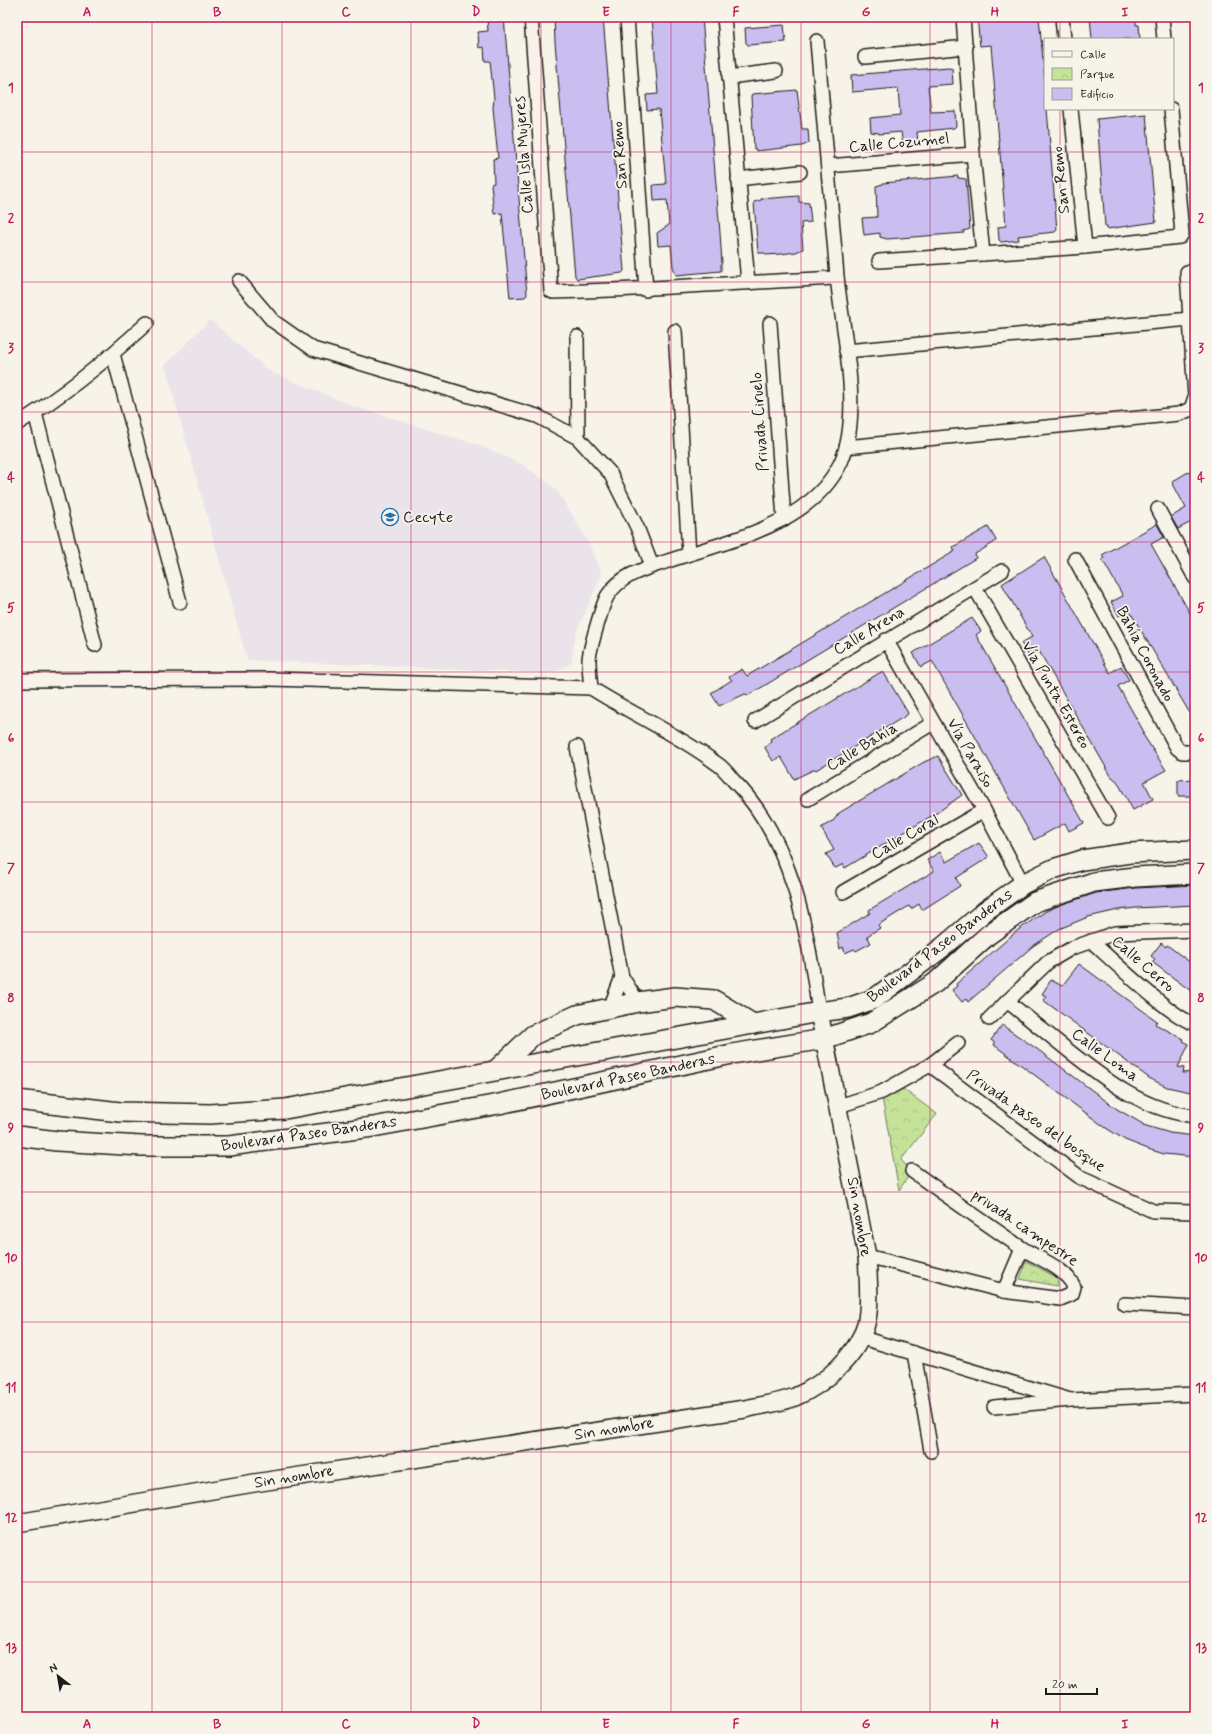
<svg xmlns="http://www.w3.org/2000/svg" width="1212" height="1734" font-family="Mynerve,sans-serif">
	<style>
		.built { fill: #eae3ea }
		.park { fill: url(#park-crowns); stroke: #707f5a }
		.building { fill: #cabef0; stroke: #1c1c1c }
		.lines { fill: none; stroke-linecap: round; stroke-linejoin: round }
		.minor-casing { stroke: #1c1c1c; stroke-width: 16 }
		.tertiary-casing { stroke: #1c1c1c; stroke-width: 20 }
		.secondary-casing { stroke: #1c1c1c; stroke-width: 22 }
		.minor { stroke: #f7f3e8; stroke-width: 13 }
		.tertiary { stroke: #f7f3e8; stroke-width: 17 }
		.secondary { stroke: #f7f3e8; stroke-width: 19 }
		.grid { fill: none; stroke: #c2185b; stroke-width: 1; stroke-opacity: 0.55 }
		.labels { text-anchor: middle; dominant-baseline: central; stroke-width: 3.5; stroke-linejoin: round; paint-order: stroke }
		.street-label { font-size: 16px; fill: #1c1c1c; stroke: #f7f3e8 }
		.poi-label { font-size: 16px; fill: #1c1c1c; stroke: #f7f3e8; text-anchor: start }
		.neatline { fill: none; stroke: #c2185b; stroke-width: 1.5 }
		.grid-label { font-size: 13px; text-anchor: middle; font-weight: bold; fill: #c2185b }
	</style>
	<defs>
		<pattern id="park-crowns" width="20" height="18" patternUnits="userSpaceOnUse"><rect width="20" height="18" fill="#c5e299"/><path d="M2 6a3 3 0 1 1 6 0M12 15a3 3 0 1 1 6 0" fill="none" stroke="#a9c183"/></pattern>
	</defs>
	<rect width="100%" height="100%" fill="#f7f3e8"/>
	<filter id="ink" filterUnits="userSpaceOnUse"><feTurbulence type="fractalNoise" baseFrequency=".025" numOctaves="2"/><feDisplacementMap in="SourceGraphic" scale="8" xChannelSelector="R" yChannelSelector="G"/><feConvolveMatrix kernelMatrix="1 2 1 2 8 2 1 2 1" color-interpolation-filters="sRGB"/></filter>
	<g filter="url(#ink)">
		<path class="built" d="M210,320L269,371L353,406L481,446L522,464L557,490L589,543L602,574L576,632L571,663L558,670L547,673L247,660L165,365Z"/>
		<g class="park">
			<path d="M903,1089L937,1114L901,1160L912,1171L899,1190L882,1098Z"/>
			<path d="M1026,1261L1058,1278L1057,1286L1020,1279Z"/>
		</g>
		<g class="building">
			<path d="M487,17H504L527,295L525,297L510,298L502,213L494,214L491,184L494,183L493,159L498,158L493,108L494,98L490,61H485L484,47L479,48L478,32L488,31Z"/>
			<path d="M554,17H603L624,271L622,273L577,279L575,276L555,42Z"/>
			<path d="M652,17H702L720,233L722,263L721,264V271L676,275L673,267L671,245L658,246L657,233L669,225L667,200L654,201L653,185L666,184L659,109L647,110L646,95L658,94Z"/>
			<path d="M977,17H1039L1045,81V109H1047L1057,230L1055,232L1018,236L1019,240L1001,242L999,240L998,227L1006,226L991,45L980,46Z"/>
			<path d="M1090,17H1136V25H1139L1140,39H1092Z"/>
			<path d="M784,25L786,42L748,45L746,43L745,28Z"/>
			<path d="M949,67L952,68L953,84L928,86L931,112L955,111L956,126L954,128L917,132L918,144L903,145L901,132L879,134V133L871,132L870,118L900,115L898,88L852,92L851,75Z"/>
			<path d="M797,90L802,129H808L809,143L802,146L756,151V149H754L751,96L752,94Z"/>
			<path d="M1146,114L1156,222L1107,229V226H1105L1097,119Z"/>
			<path d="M958,176V178L966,179L970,229L963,231L964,233L887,239L880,237V233L864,235L862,218L877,217L876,186L883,184V183Z"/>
			<path d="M799,196V202L809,203L811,222L801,223L803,249L796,252L781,254L766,255L765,253H758L754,202L761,200V199Z"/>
			<path d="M1195,468V524L1193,521L1178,529L1171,517L1186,508L1173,484L1174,483L1173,481Z"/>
			<path d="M1157,524L1164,537L1151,544L1195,622V722L1129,610L1119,616L1111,602L1123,596L1102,559L1104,558L1102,555Z"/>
			<path d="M988,527L996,540L995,542L975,554L976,558L749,695L745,694L719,706L711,693L732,680L729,677L742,669L747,676L955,551L953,547Z"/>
			<path d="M1044,557L1110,673L1121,666L1129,680L1118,686L1144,732L1142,733L1166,770L1144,782L1153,799L1133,810L1117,781L1111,776L1039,651L1029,656L1021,643L1032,637L1002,584Z"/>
			<path d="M972,618L981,631L976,635L1084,823L1069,831L1065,823L1034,840L932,661L921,667L913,653Z"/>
			<path d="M881,672L884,673L908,713L907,715L816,770L815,769L794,779L781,757L773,761L765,748L766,746L772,742L770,739Z"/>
			<path d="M938,756L962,795L938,812L845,868L843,864L836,868L834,867L826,854L834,850L821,828L834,820L839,813L924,762Z"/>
			<path d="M1195,779V796H1178V780Z"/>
			<path d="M979,843L989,857L956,878L960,886L922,910L919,904L911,909L909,906L878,925L880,928L867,936L871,943L856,951L854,949L845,953L843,947L840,949L837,933L870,913L869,910L934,871L927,860L940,852L946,862Z"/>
			<path d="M1195,885V905L1136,908L1118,910L1088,917L1059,929L1033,946L968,1002L966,999L962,1002L952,990L957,986L956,984L1018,930L1046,911L1060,905L1096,893L1136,888Z"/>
			<path d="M1161,943L1166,947L1167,945L1195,966V994L1152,962L1155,959L1151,956Z"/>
			<path d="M1079,964L1157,1021L1155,1024L1184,1039L1183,1041L1189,1044L1178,1067L1184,1068L1183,1073L1195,1072V1093L1167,1087L1149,1078L1043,1000L1046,996L1042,994L1051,980L1062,986Z"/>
			<path d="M1002,1025L1037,1049L1117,1109L1143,1124V1125L1170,1133L1195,1136V1157L1164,1154L1148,1149L1125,1140L1106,1128L994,1045L995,1043L991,1040Z"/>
		</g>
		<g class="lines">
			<g class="minor-casing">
				<g id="minor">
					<path d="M531,17L551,291L553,292C648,290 743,282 837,278"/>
					<path d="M627,17L646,290"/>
					<path d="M724,17L748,282"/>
					<path d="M963,17L973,154L983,254"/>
					<path d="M1062,17L1064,39"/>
					<path d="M1162,17L1164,39"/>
					<path d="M817,41C824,119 830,198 837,276C842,330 863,413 841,462C811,526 726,541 665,562C644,569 621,575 608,595C603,602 589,651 589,660C589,670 590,679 591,688C632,714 677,734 716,763C723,767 728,774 733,780C794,841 807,930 819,1012"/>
					<path d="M865,57L966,47"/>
					<path d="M729,77L776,71"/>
					<path d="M1071,109L1085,247"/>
					<path d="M828,166L973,154"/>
					<path d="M738,179L800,172"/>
					<path d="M879,261L1085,247L1180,237L1182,234L1171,109"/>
					<path d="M239,281L273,321L313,349L537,416L578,438L610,473L637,527L652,566"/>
					<path d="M770,323L784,519"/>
					<path d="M675,331L689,554"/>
					<path d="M577,337L578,438"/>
					<path d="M846,351L1190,319"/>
					<path d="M113,354L180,602"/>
					<path d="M35,413L95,645"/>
					<path d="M17,424C64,395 107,360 147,323"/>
					<path d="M846,447L1179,414L1191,409L1195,397L1187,272"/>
					<path d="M1158,509L1195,578"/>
					<path d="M1075,559L1177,748L1182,752H1195"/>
					<path d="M975,588L1108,818"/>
					<path d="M886,640L984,810L1023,884"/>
					<path d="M17,680L270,679L591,688"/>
					<path d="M755,721L1002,571"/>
					<path d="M577,747L622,977L638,1002"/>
					<path d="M808,799L933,723"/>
					<path d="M843,892L984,810"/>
					<path d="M1091,941C1108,956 1177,1023 1195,1023"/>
					<path d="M1007,1001C1027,1017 1048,1034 1069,1051C1107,1081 1145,1111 1195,1116"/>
					<path d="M610,1008L622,977"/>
					<path d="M989,1019L1048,962L1072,948L1115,933L1195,930"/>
					<path d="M930,1065L1081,1178L1153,1211L1195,1212"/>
					<path d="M839,1106L882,1092L930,1065L958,1043"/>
					<path d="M867,1256L1004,1291L1060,1299L1072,1294L1074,1287C1065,1267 1038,1259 1020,1247C984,1222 948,1197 912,1171"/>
					<path d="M1004,1291L1022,1249"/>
					<path d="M1124,1304L1195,1308"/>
					<path d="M859,1337L1070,1400"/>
					<path d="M914,1353L931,1451"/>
					<path d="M994,1407L1070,1400L1195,1394"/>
				</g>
			</g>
			<g class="tertiary-casing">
				<path id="tertiary" d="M17,1523L254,1483L745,1409C761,1405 780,1403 795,1397C825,1384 857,1356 866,1324C871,1306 868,1275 867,1256L819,1012"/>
			</g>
			<g class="secondary-casing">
				<g id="secondary">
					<path d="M496,1070L533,1035L577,1015L638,1002L675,997L714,1000L753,1024"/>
					<path d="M17,1100L120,1112L210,1114L285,1109L819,1012L848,1008L874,999L943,947L985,911L1023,884L1053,869L1082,860L1130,853L1195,850"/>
					<path d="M17,1136L57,1141L141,1146H229L373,1127L499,1104L732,1054L824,1039L871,1023L935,983L988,935L1035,902L1094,882L1135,877L1195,874"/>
				</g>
			</g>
			<use href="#minor" class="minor"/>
			<use href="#tertiary" class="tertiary"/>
			<use href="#secondary" class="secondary"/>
		</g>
	</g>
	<path class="grid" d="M152,17V1717M282,17V1717M411,17V1717M541,17V1717M671,17V1717M801,17V1717M930,17V1717M1060,17V39M1060,109V1717M17,152H1195M17,282H1195M17,412H1195M17,542H1195M17,672H1195M17,802H1195M17,932H1195M17,1062H1195M17,1192H1195M17,1322H1195M17,1452H1195M17,1582H1195"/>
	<defs>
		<g id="school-ring" transform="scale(0.9)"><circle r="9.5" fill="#f7f3e8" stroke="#1f6fb2" stroke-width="1.5"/><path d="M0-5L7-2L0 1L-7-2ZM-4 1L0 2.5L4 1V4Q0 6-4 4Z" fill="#1f6fb2"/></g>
	</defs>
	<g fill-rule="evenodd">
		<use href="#school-ring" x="390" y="517"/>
	</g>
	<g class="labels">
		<g class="street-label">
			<text transform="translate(899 143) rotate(-5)">Calle Cozumel</text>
			<text transform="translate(524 155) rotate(-94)">Calle Isla Mujeres</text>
			<text transform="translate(620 155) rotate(-94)">San Remo</text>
			<text transform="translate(1061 180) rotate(-96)">San Remo</text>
			<text transform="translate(760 422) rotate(-94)">Privada Ciruelo</text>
			<text transform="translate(869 631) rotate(-31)">Calle Arena</text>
			<text transform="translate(1145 654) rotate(62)">Bahía Coronado</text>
			<text transform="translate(1056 695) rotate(60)">Vía Punta Estereo</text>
			<text transform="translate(862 747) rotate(-31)">Calle Bahía</text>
			<text transform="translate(970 753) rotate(60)">Vía Paraiso</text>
			<text transform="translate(905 837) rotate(-30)">Calle Coral</text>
			<text transform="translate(940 946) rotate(-37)">Boulevard Paseo Banderas</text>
			<text transform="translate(1143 964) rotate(41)">Calle Cerro</text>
			<text transform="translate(1105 1055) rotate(36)">Calle Loma</text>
			<text transform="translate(628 1077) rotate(-12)">Boulevard Paseo Banderas</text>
			<text transform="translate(1036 1121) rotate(35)">Privada paseo del bosque</text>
			<text transform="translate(309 1134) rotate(-8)">Boulevard Paseo Banderas</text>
			<text transform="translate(859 1217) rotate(80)">Sin nombre</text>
			<text transform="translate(1025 1228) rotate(34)">privada campestre</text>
			<text transform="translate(614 1429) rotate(-9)">Sin nombre</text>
			<text transform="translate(294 1477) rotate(-9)">Sin nombre</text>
		</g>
		<g class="poi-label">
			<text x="403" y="517">Cecyte</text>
		</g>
	</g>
	<rect width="1212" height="1734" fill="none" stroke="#f7f3e8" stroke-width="44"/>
	<rect x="1044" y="38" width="130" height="72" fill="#f7f3e8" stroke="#9f9d96"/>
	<rect x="1052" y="51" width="20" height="6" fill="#f7f3e8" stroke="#9f9d96"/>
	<text x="1080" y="58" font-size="12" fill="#1c1c1c">Calle</text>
	<rect x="1052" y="68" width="20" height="12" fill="url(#park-crowns)" stroke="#9f9d96"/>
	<text x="1080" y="78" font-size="12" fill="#1c1c1c">Parque</text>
	<rect x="1052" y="88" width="20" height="12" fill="#cabef0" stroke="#9f9d96"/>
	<text x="1080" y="98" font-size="12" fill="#1c1c1c">Edificio</text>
	<g transform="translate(58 1676) rotate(329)" stroke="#f7f3e8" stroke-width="3" paint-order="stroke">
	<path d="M0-3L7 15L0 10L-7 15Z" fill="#1c1c1c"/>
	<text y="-6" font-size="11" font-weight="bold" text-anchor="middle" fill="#1c1c1c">N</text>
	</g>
	<path d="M1046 1688v6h51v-6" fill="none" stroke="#1c1c1c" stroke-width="2"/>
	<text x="1052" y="1688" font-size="12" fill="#1c1c1c" stroke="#f7f3e8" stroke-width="3" paint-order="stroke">20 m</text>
	<rect x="22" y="22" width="1168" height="1690" class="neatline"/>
	<g class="grid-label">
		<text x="87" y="16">A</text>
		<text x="217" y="16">B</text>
		<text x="346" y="16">C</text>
		<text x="476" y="16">D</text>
		<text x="606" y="16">E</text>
		<text x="736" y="16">F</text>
		<text x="866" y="16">G</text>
		<text x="995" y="16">H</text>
		<text x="1125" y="16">I</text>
		<text x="11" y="92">1</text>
		<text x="1201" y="92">1</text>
		<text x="11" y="222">2</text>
		<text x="1201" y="222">2</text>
		<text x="11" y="352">3</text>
		<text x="1201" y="352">3</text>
		<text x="11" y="482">4</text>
		<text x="1201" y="482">4</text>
		<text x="11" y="612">5</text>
		<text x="1201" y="612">5</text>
		<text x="11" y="742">6</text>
		<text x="1201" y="742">6</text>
		<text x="11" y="872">7</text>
		<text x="1201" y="872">7</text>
		<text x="11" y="1002">8</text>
		<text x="1201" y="1002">8</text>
		<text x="11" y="1132">9</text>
		<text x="1201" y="1132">9</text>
		<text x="11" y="1262">10</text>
		<text x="1201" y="1262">10</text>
		<text x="11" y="1392">11</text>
		<text x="1201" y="1392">11</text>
		<text x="11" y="1522">12</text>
		<text x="1201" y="1522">12</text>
		<text x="11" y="1652">13</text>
		<text x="1201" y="1652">13</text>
		<text x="87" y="1728">A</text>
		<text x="217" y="1728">B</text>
		<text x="346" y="1728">C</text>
		<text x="476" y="1728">D</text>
		<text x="606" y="1728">E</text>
		<text x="736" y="1728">F</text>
		<text x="866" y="1728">G</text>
		<text x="995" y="1728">H</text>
		<text x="1125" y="1728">I</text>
	</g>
</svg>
